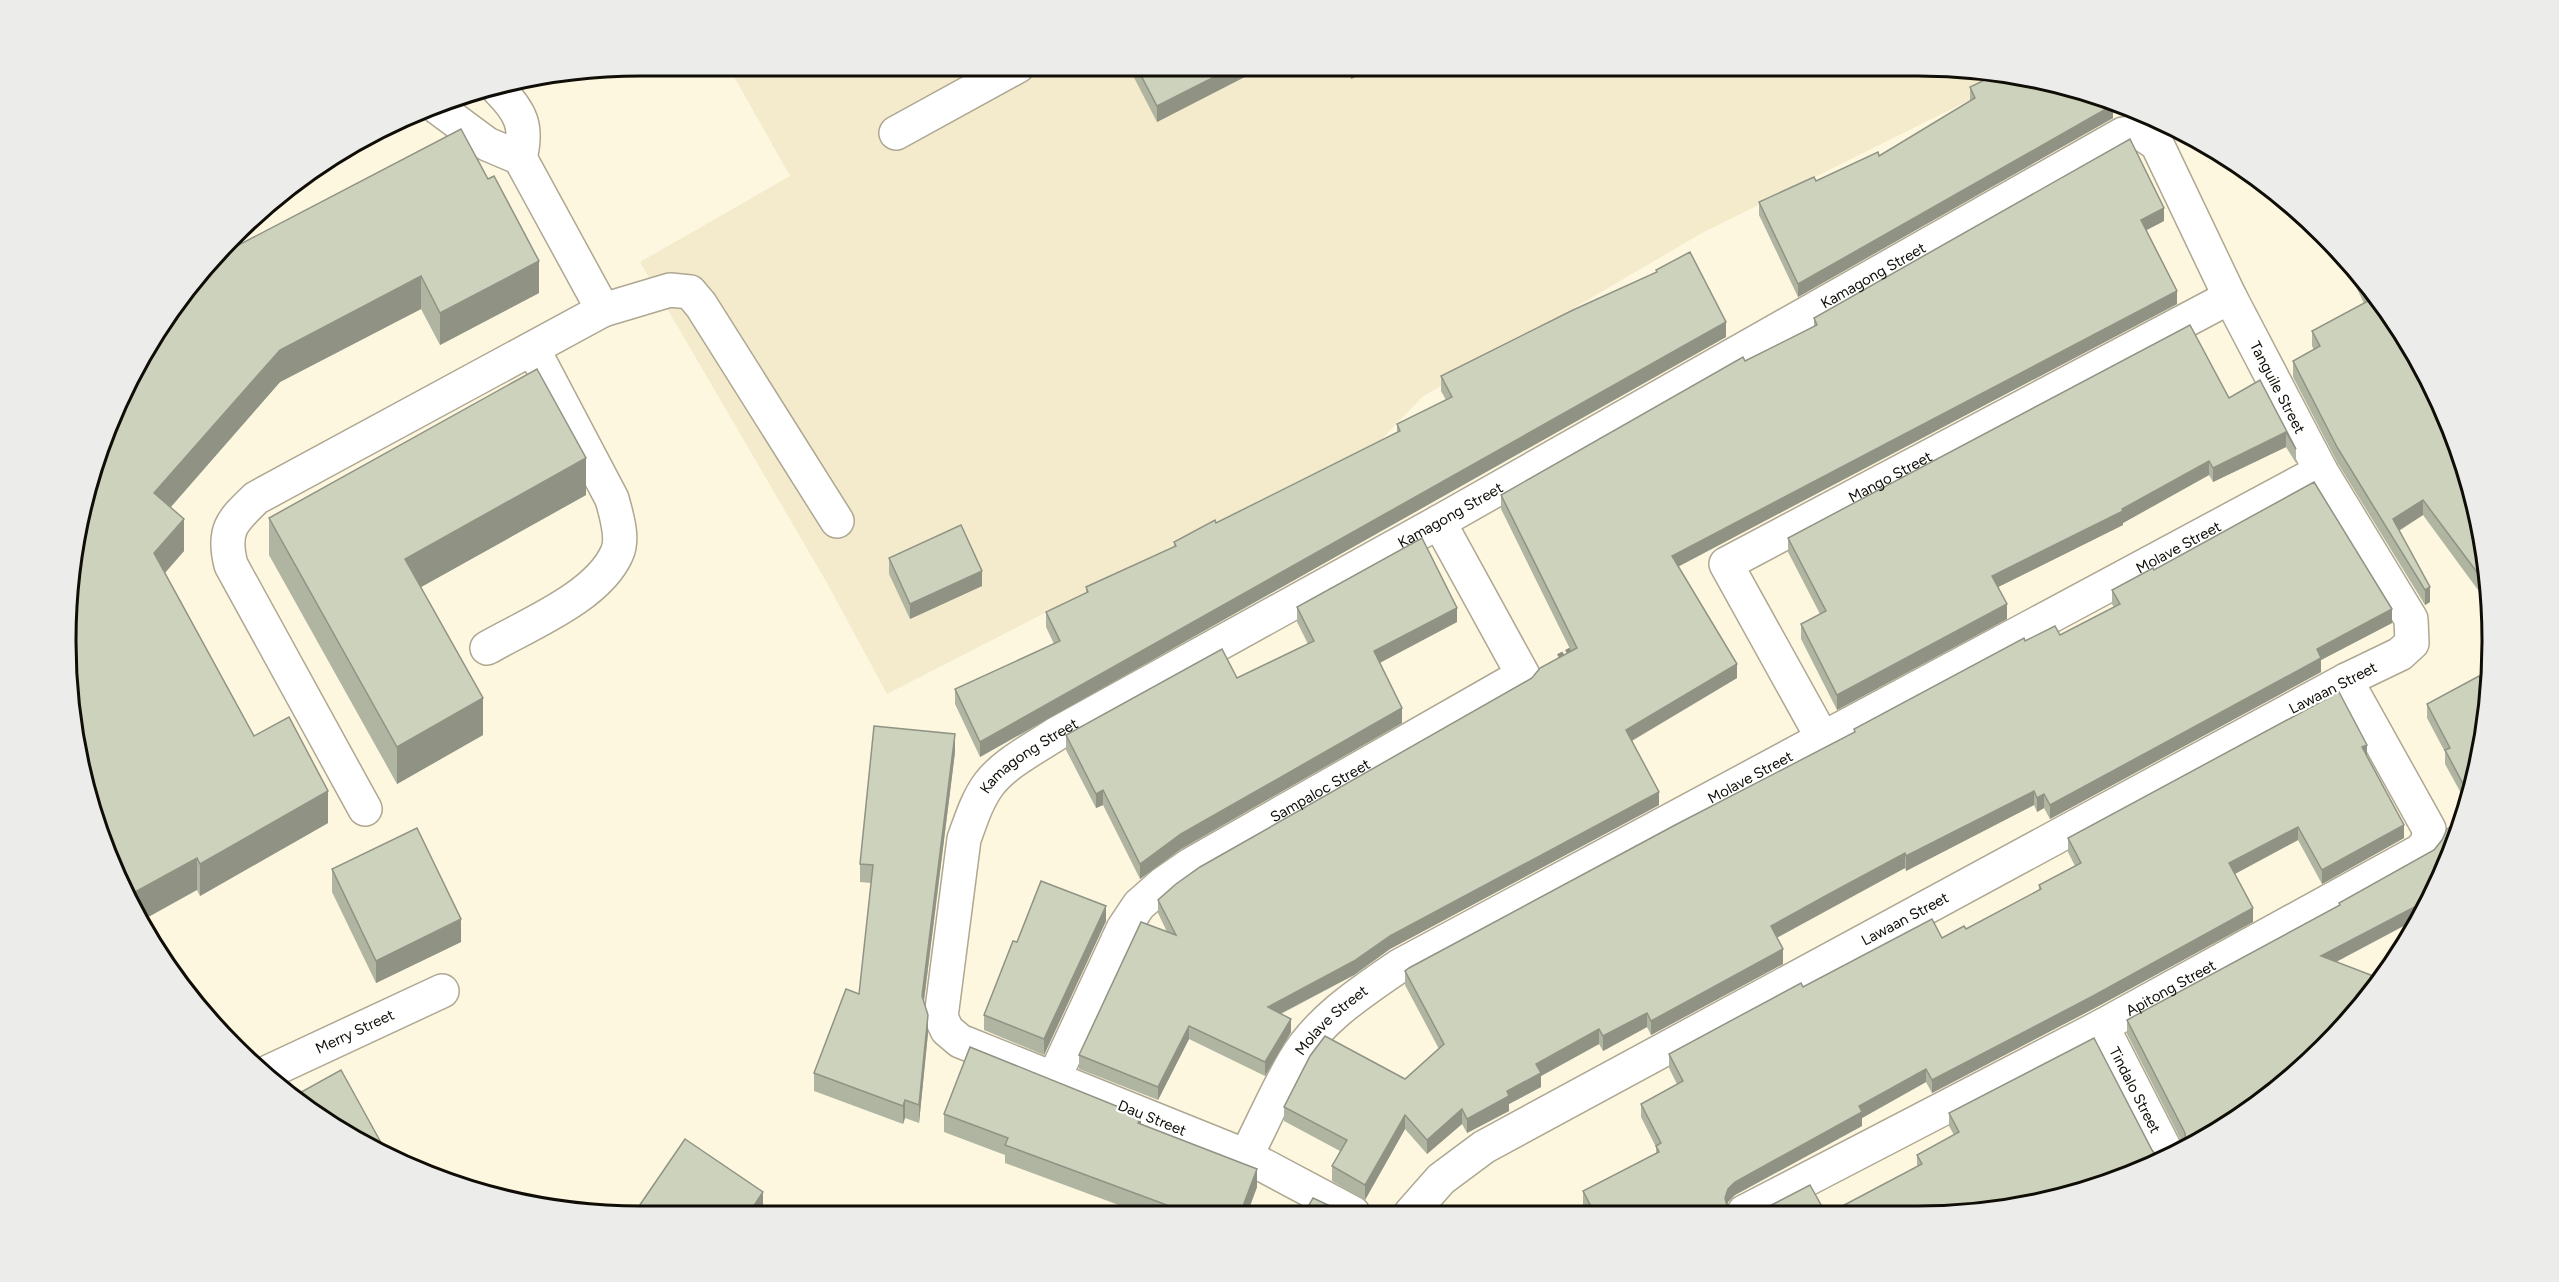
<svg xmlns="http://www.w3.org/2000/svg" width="2559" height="1282" font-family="Figtree,sans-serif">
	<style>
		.built { fill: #f4ebcd }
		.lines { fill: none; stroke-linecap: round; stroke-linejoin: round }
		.minor-casing { stroke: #aea792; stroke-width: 36 }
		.path { stroke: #938e7f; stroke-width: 4; stroke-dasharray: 6 3; stroke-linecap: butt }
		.minor { stroke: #fff; stroke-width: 33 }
		.wall { fill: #b0b5a2 }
		.shaded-wall { fill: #909384 }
		.building { fill: #cdd2bc; stroke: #909384; stroke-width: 1.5 }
		.labels { text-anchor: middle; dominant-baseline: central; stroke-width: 4.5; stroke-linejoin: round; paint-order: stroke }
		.street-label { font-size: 15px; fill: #0f0d06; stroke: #fff }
		.rim { fill: none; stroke: #0f0d06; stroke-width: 3 }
	</style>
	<rect width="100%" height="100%" fill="#fdf7e0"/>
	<path class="built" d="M728,66H1918L2018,76L1702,233L1422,397L1381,440L887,694L827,583L640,262L790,176Z"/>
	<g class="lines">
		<g class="minor-casing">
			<g id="minor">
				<path d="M499,90C521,112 528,127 520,158"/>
				<path d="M437,107L487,144L520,158L603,310"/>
				<path d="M896,133L1018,66"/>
				<path d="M487,648C527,625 598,597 617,553C624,538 616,514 612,499L533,349"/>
				<path id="s1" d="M1823,739L1726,564L2230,297"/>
				<path d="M365,809L231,565C222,530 232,521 256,498L603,310L670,290L690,292L701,305L837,521"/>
				<path id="s2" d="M2102,1026L2168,1155"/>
				<path id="s3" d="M266,1073L442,991"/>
				<path id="s4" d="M1054,1078L1123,929L1139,905L1164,883L1190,865L1523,675L1439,522"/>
				<path id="s5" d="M1246,1156C1262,1125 1276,1092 1294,1061C1318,1020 1361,992 1399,966L2321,471"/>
				<path id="s6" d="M1744,1212L2102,1026L2420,851L2428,842L2429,829L2346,680"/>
				<path id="s7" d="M1353,1213L1246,1156L960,1041L947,1030L941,1017L964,839C971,820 977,800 989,784C1005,763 1035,748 1056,734L1439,522L2123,134L2140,133L2157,144L2230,297L2321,471L2411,619L2412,643L2400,654L2346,680L1484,1147L1441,1179L1411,1213"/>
			</g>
		</g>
		<path class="path" d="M1558,656L1575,647"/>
		<use href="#minor" class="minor"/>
	</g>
	<g class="wall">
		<path d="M1128,66H1266L1157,122Z"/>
		<path d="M1345,66H1381L1351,79Z"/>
		<path d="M1970,87L2115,103L2112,104L2113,118L1798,297L1759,215V202L1879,156L1970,101Z"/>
		<path d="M2164,221L2146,230L2177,304L1678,566L1737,678L1632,741L1659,805L1390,949L1354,975L1281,1014L1291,1032L1265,1076L1189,1039L1158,1100L1079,1069V1055L1167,932L1158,913V900L1532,678L1571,651L1501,509V495L1745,361L1814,327V318Z"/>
		<path d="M2321,232L2325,235L2331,242L2328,244Z"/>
		<path d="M231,249L539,293L440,345L421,309L280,382L171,507L184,551L165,573L254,736L328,823L200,896L197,890L71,716Z"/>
		<path d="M2338,251L2396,322L2482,529L2489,605L2423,515L2399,531L2430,602L2425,605L2337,462L2293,377V361L2314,350L2312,346V331L2364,303Z"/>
		<path d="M1656,270L1726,337L980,757L955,704V689L1054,644L1046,627V612L1086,594V587L1174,547V542L1216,523L1397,433V424L1446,400L1441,391V376L1656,272Z"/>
		<path d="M2260,380L2296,449V463L2286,447L2213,482L2209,475L2123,523V525L1998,587L2007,619L1837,710L1801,639V624L1820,614L1788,552V538L2229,398Z"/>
		<path d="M586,495L421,587L483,735L397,784L269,555V518Z"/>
		<path d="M889,558L982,586L910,619L889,574Z"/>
		<path d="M2154,570L2392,623L2321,660V672L2050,819L2044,808L2037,812L2034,805L1906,871L1905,868L1829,908L1777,937L1783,964L1651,1035L1647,1027L1603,1051L1599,1044L1541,1076V1087L1509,1104V1111L1467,1133L1462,1124L1427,1154L1405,1129L1365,1200L1332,1181V1166L1340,1151L1284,1121V1107L1405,1079L1439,1049L1405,985V971L1854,732V729L2025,641L2060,635L2114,607L2112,604V590Z"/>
		<path d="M1297,607L1457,622L1379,663L1402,723L1181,849L1140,879L1103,805L1096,808L1066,750V735L1237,678L1308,644L1297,622Z"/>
		<path d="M2427,704L2482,754L2467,804L2445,764V752L2427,718Z"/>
		<path d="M955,752L924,1002L928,1033L919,1123L905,1118L903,1124L814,1091V1073L859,994L871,883L860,882V864Z"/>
		<path d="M2367,757L2404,838L2322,884L2298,840L2235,874L2253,922L2093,1009L1932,1093L1926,1082L1862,1118V1126L1735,1195L1728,1202L1727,1206L1732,1212L1587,1213L1583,1205V1191L1656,1153V1147L1641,1117V1104L1677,1084L1669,1068V1054L1803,987L1966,929L2039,890V885L2075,866L2068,852V838Z"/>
		<path d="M2449,861L2336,962L2268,1097L2184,1146L2127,1034V1020L2339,906V903Z"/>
		<path d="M332,869L461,942L376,983L332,892Z"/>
		<path d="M1106,921L1044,1055L984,1030V1015L1017,942Z"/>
		<path d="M1949,1113L2152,1150L2157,1157L1917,1167V1155L1954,1135L1949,1126Z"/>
		<path d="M944,1114L1141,1125L1257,1187L1247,1214H1143L1005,1163V1155L944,1132Z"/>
	</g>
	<g class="shaded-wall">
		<path d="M1236,66H1266L1157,122V106Z"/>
		<path d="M1351,66H1381L1351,79Z"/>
		<path d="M2113,105V118L1798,297V284Z"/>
		<path d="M2164,208V221L2141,233V220Z"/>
		<path d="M539,261V293L440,345V313Z"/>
		<path d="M421,276V309L280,382L154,526V493L280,350Z"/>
		<path d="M2177,291V304L1672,570V556Z"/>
		<path d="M1726,322V337L980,757V742Z"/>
		<path d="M2286,432V447L2213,482V468Z"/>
		<path d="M586,458V495L405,596V559Z"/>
		<path d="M2209,461V475L2123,523V525L1992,590V576L2122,509Z"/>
		<path d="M2423,500V515L2393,534V519Z"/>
		<path d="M184,519V551L154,585V553Z"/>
		<path d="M982,571V586L910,619V604Z"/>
		<path d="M2430,587V602L2425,605V590Z"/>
		<path d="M2007,604V619L1837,710V695Z"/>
		<path d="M1457,608V622L1374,666V651Z"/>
		<path d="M2392,609V623L2321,660V672L2050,819V805L2317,649Z"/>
		<path d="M1737,664V678L1626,744V730Z"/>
		<path d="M483,698V735L397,784V747Z"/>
		<path d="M1402,708V723L1181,849L1140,879V864L1181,834Z"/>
		<path d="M955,734V752L922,1015V996Z"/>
		<path d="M2367,745V758L2362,747Z"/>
		<path d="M1103,790V805L1096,808V794Z"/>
		<path d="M328,791V823L200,896V864Z"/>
		<path d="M2034,791V805L1906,871V856Z"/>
		<path d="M1659,792V805L1390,949L1354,975L1268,1020V1007L1390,936Z"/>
		<path d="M2044,794V808L2037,812V798Z"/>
		<path d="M2404,825V838L2322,884V870Z"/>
		<path d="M2298,827V840L2229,877V863Z"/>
		<path d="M1905,853V868L1771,941V926Z"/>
		<path d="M197,858V890L143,920L126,897Z"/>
		<path d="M2426,901L2415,920L2321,970V956Z"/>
		<path d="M1106,906V921L1044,1055V1039Z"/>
		<path d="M2253,908V922L2093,1009L1932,1093V1080Z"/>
		<path d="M461,919V942L376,983V961Z"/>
		<path d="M1783,949V964L1651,1035V1021Z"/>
		<path d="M1647,1013V1027L1603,1051V1036Z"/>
		<path d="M928,1015V1033L919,1123V1105Z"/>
		<path d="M1291,1019V1032L1265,1076V1062Z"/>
		<path d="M1189,1026V1039L1158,1100V1087Z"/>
		<path d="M1599,1029V1044L1541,1076V1087L1509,1104V1111L1467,1133V1119L1536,1064Z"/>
		<path d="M1926,1069V1082L1862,1118V1126L1735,1195L1728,1202L1725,1212V1198L1728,1189L1735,1182L1859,1106Z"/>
		<path d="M905,1100V1118L903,1124V1106Z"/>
		<path d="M1462,1109V1124L1427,1154V1140Z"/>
		<path d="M1405,1115V1129L1365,1200V1185Z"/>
		<path d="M1141,1116V1134L1138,1123Z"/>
		<path d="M1257,1169V1187L1247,1214H1240Z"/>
		<path d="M763,1192V1214L762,1216H747Z"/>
	</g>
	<g class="building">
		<path d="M1136,66H1236L1157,106Z"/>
		<path d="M1997,74L2031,77L2111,102L2113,105L1798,284L1759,202L1814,177L1816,181L1878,152L1879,156L1975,98L1970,87Z"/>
		<path d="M461,129L488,179L494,176L539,261L440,313L421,276L280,350L154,493L184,519L154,553L254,736L289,717L328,791L200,864L197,858L126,897L71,716L77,528L110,421L163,322L231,249Z"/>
		<path d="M2130,139L2164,208L2141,220L2177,291L1672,556L1737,664L1626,730L1659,792L1390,936L1354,961L1268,1007L1291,1019L1265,1062L1189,1026L1158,1087L1079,1055L1141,922L1176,935L1158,900L1176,884L1200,867L1532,678L1540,668L1577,648L1501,495L1743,357L1745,361L1817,325L1814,318Z"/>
		<path d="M1690,252L1726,322L980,742L955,689L1060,641L1046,612L1088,592L1086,587L1176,546L1174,542L1215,520L1216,523L1400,431L1397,424L1452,397L1441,376L1573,310L1657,272L1656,270Z"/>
		<path d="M2357,274L2396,322L2449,421L2482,529L2488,587L2423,500L2393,519L2430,587L2425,590L2337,447L2293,361L2320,346L2312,331L2370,300Z"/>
		<path d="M2190,325L2229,398L2260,380L2296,449L2286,432L2213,468L2209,461L2122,509L2123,511L1992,576L2007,604L1837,695L1801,624L1826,611L1788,538Z"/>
		<path d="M537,369L586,458L405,559L483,698L397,747L269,518Z"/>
		<path d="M2314,482L2392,609L2317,649L2321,658L2050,805L2044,794L2037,798L2034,791L1906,856L1905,853L1829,894L1771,926L1783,949L1651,1021L1647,1013L1603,1036L1599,1029L1536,1064L1541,1073L1507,1091L1509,1096L1467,1119L1462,1109L1427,1140L1405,1115L1365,1185L1332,1166L1347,1140L1284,1107L1310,1056L1325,1036L1405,1079L1444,1044L1405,971L1409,968L1677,824L1855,732L1854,729L2024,638L2025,641L2055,626L2060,635L2120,604L2112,590L2153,568L2154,570Z"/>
		<path d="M961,525L982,571L910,604L889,558Z"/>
		<path d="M1422,538L1457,608L1374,651L1402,708L1181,834L1140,864L1103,790L1096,794L1066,735L1222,649L1237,678L1314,641L1297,607Z"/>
		<path d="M2479,676L2488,693L2482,754L2469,795L2445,750L2450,748L2427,704Z"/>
		<path d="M2339,692L2367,745L2362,747L2404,825L2322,870L2298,827L2229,863L2253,908L2093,996L1932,1080L1926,1069L1859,1106L1862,1112L1735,1182L1728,1189L1725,1198L1727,1206L1732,1212H1594L1583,1191L1659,1152L1656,1146L1661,1143L1641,1104L1683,1081L1669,1054L1801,983L1803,987L1932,919L1942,938L1964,926L1966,929L2041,889L2039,885L2081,863L2068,838Z"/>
		<path d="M874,726L955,734L922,996L928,1015L919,1105L905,1100L903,1106L814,1073L846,989L859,994L873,865L860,864Z"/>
		<path d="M2464,812L2449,861L2426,901L2321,956L2381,979L2374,991L2268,1097L2186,1144L2185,1133L2127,1020L2340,905L2339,903L2434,850L2442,840L2447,829L2453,825Z"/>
		<path d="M417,828L461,919L376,961L332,869Z"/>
		<path d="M1041,881L1106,906L1044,1039L984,1015L1013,941L1017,942Z"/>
		<path d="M2094,1038L2152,1150L2157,1157L2162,1158L2138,1172L1993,1211L1831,1212L1922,1164L1917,1155L1959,1132L1949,1113Z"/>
		<path d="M970,1047L1141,1116L1138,1123L1257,1169L1240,1214H1191L1005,1145L1008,1138L944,1114Z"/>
		<path d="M341,1070L384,1148L379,1150L322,1119L294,1096Z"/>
		<path d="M685,1139L763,1192L747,1216H641L633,1215Z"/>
		<path d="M1810,1185L1825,1212H1758Z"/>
		<path d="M1313,1198L1345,1213L1304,1214Z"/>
	</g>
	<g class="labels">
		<g class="street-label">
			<text stroke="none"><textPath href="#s7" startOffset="1722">Kamagong Street</textPath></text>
			<text stroke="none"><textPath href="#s7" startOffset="2318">Tanguile Street</textPath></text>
			<text stroke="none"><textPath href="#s1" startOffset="386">Mango Street</textPath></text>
			<text stroke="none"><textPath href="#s7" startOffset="1236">Kamagong Street</textPath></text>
			<text stroke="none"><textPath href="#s5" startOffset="1134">Molave Street</textPath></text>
			<text transform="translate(2333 688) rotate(-27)">Lawaan Street</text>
			<text stroke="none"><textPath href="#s7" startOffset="750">Kamagong Street</textPath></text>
			<text stroke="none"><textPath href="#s5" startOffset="648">Molave Street</textPath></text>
			<text stroke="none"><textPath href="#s4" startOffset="408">Sampaloc Street</textPath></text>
			<text transform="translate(1905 919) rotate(-28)">Lawaan Street</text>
			<text stroke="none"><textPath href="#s6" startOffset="482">Apitong Street</textPath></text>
			<text stroke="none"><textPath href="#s5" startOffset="162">Molave Street</textPath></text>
			<text stroke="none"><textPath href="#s3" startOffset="98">Merry Street</textPath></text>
			<text stroke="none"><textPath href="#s2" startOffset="72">Tindalo Street</textPath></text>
			<text transform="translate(1152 1118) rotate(22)">Dau Street</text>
		</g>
	</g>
	<path d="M0 0H2559V1282H0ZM640 76H1918A564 564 0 0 1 2482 640V642A564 564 0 0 1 1918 1206H640A564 564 0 0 1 76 642V640A564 564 0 0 1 640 76Z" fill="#ececeb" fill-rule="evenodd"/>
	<path class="rim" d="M640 76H1918A564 564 0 0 1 2482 640V642A564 564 0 0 1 1918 1206H640A564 564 0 0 1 76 642V640A564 564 0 0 1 640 76Z"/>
</svg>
